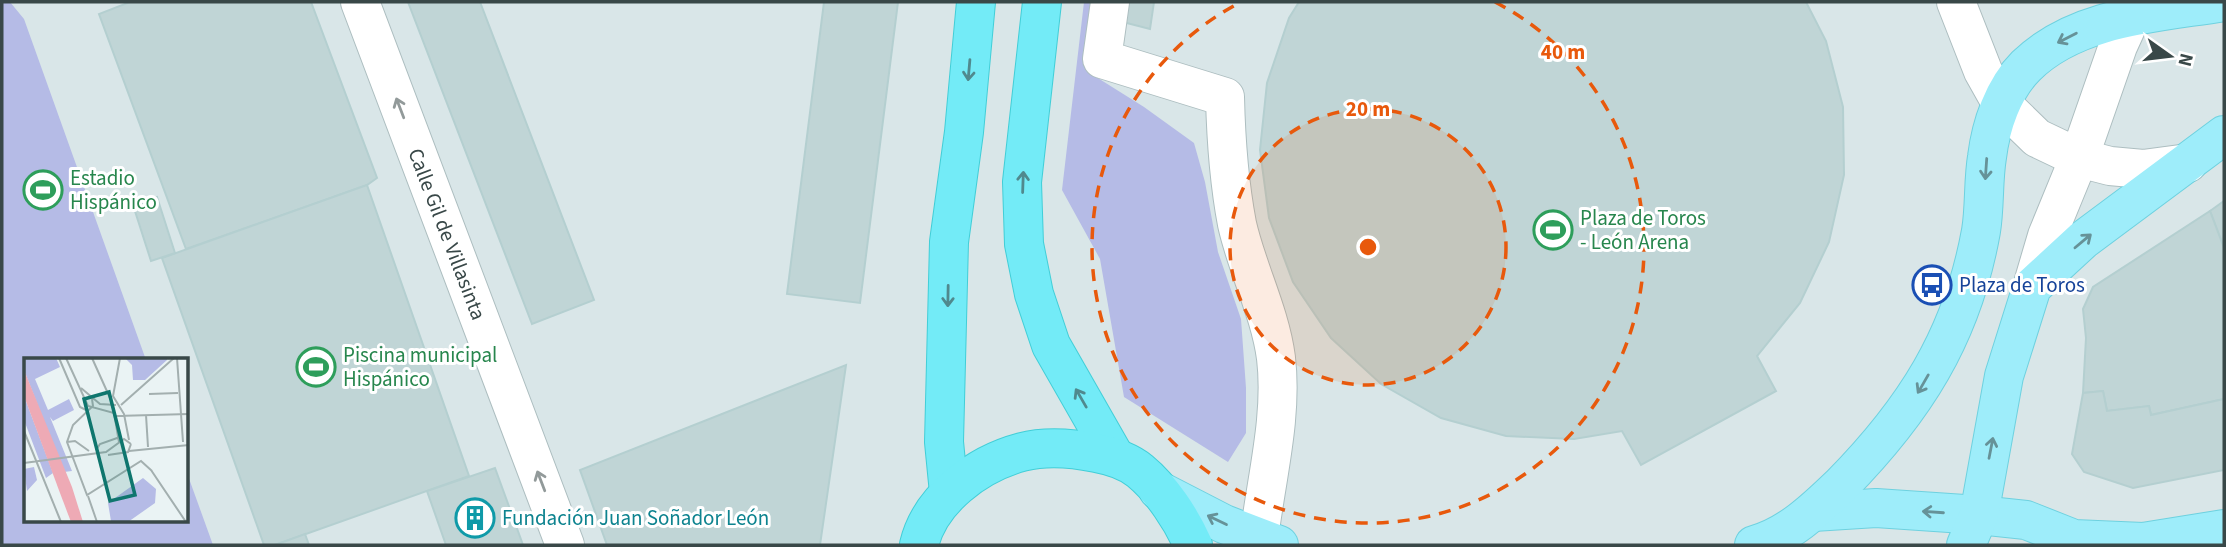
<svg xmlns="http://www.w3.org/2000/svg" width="2226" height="547" font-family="'Source Sans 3',sans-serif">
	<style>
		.residential { fill: #d9e6e8; fill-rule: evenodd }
		.green { fill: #b5bbe6 }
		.building { fill: #c0d5d6; stroke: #b4cfd0; stroke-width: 2 }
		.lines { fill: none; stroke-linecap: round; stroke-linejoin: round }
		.minor-casing { stroke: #adbec0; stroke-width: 40 }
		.major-casing { stroke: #6ed1df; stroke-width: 40 }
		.highway-casing { stroke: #42ced7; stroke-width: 40 }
		.minor { stroke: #fff; stroke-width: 38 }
		.major { stroke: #9eedfa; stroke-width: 38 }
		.highway { stroke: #73ebf7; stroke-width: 38 }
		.oneway { stroke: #669298 }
		.oneway2 { stroke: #50898e }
		.oneway3 { stroke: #929a9a }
		.ring { fill: none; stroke: #e8590c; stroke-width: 3.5; stroke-dasharray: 12 9 }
		.labels { text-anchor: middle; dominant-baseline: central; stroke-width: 6; stroke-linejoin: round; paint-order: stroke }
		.leisure-label { font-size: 21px; fill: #27864d; stroke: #fff; text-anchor: start }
		.street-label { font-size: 21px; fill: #394848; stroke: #fff }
		.transit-label { font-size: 21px; fill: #164399; stroke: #fff; text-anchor: start }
		.culture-label { font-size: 21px; fill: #0d838f; stroke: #fff; text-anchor: start }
		.inset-road { fill: none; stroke: #a3afaf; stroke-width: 2 }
		.view { fill: #0f766e; fill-opacity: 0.15; stroke: #0f766e; stroke-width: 3.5 }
		.inset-edge { fill: none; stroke: #394848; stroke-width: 3.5 }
		.centre { fill: #e8590c; stroke: #fff; stroke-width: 3.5 }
		.ring-label { font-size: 21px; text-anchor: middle; font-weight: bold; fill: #e8590c; stroke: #fff; stroke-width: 6; stroke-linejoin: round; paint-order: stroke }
	</style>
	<rect width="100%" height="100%" fill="#eaf3f4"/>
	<path class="residential" d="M2,2H2224V545H2ZM26,360H187V521H26Z"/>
	<g class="green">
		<path d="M2,2H10L24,19L146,360H26V521H187V473L213,545H2Z"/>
		<path d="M1084,2H1103L1093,75L1144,107L1194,143L1205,182L1218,252L1241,319L1246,388V433L1228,462L1124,397L1100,259L1062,190Z"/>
	</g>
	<g class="building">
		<path d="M130,2H311L377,178L367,185L186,249L99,14Z"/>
		<path d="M408,2H480L594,300L532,324Z"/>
		<path d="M824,2H898L860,303L787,294Z"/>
		<path d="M1118,2H1154L1150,29L1115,20Z"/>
		<path d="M1299,2H1806L1826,41L1843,107L1844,175L1829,242L1800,303L1757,356L1776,391L1641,465L1622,431L1574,439L1506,436L1441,418L1381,384L1331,338L1293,282L1269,218L1260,150L1267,83L1289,18Z"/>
		<path d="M367,185L469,476L275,545H264L162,258Z"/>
		<path d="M157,197L175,253L151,261L133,205Z"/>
		<path d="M2224,201V248L2210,211Z"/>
		<path d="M2210,211L2224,248V399L2151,415L2149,406L2107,411L2103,391L2083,393L2086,338L2083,309L2093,287Z"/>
		<path d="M846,365L820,545H607L580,470Z"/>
		<path d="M2103,391L2107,411L2149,406L2151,415L2224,399V470L2133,488L2084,472L2072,454L2083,393Z"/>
		<path d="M495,468L523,545H446L427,491Z"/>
		<path d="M305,534L309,545H275Z"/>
	</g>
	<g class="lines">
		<g class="minor-casing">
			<g id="minor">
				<path d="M360,2L565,545"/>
				<path d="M1110,2L1102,59L1225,97C1226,140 1229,182 1237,224C1247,269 1270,312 1276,358C1283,417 1266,479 1259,538"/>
				<path d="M1956,2L1983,71L2001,103L2037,138L2079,158L2110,166L2143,169L2188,163"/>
				<path d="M2032,287L2047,236L2079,158L2118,46L2138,2"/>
			</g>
		</g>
		<g class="major-casing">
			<g id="major">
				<path d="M1158,490L1224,524L1279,545"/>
				<path d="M1813,512L1876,508L1979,515L2026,520L2074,539L2143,542L2224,529"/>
				<path d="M1754,545C1788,536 1815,510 1840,486C1914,411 1962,337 1981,231C1985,207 1983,181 1987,157C1991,125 2003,89 2026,66C2077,16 2158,13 2224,2"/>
				<path d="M1966,545L1979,515L2004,376L2032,287L2083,240L2224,135"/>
			</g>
		</g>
		<g class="highway-casing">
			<g id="highway">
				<path d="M1042,2L1022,182L1024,244L1034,294L1051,345L1115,457"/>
				<path d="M949,493L944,442L949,242L964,132L976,2"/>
				<path d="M919,545C930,499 977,464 1022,452C1046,446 1072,448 1096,453C1112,456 1128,461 1140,471C1162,489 1182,520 1193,545"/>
			</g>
		</g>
		<use href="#minor" class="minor"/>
		<use href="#major" class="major"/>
		<use href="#highway" class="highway"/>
	</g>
	<defs><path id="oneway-shaft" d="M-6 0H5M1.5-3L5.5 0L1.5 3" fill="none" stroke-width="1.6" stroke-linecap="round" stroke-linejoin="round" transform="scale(1.75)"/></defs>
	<g class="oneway">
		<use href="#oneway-shaft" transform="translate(2067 38) rotate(153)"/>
		<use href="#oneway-shaft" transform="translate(1986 169) rotate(94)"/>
		<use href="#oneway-shaft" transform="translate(2083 241) rotate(-40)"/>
		<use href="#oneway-shaft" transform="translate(1923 384) rotate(120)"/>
		<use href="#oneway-shaft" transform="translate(1991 448) rotate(-79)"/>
		<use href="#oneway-shaft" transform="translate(1933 512) rotate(-176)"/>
		<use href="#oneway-shaft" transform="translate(1217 520) rotate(-154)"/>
	</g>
	<g class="oneway2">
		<use href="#oneway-shaft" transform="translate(969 70) rotate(95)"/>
		<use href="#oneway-shaft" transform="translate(1023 182) rotate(-88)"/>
		<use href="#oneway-shaft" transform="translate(948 296) rotate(91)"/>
		<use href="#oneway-shaft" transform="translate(1081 398) rotate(-120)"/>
	</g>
	<g class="oneway3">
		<use href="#oneway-shaft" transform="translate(400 108) rotate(-111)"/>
		<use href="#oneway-shaft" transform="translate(541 481) rotate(-111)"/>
	</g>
	<circle cx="1368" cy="247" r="138" fill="#e8590c" fill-opacity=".12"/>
	<g class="ring">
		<circle cx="1368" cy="247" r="138"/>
		<path d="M1495 2A276 276 0 1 1 1241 2"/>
	</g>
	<defs>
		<g id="stadium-ring" transform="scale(2.0125)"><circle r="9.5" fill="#fff" stroke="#2e9e5b" stroke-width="1.5"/><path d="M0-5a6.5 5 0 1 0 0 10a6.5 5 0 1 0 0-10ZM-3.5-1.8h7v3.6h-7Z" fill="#2e9e5b"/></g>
		<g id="bus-ring" transform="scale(2.0125)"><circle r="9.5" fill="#fff" stroke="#1a4fb4" stroke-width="1.5"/><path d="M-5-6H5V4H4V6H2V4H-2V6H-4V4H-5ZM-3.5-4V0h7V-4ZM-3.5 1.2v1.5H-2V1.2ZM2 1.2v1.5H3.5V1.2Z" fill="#1a4fb4"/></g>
		<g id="building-ring" transform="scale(2.0125)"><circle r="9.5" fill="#fff" stroke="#0f9aa8" stroke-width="1.5"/><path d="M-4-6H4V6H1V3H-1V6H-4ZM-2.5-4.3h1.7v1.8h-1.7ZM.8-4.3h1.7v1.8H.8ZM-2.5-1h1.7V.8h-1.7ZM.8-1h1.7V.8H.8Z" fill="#0f9aa8"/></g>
	</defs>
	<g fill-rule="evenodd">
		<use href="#stadium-ring" x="43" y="190"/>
		<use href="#stadium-ring" x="1553" y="230"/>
		<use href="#bus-ring" x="1932" y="285"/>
		<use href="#stadium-ring" x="316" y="367"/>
		<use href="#building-ring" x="475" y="518"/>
	</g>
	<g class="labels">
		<g class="leisure-label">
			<text x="70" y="178">Estadio<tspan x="70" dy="24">Hispánico</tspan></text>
			<text x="1580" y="218">Plaza de Toros<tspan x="1580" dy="24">- León Arena</tspan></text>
			<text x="343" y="355">Piscina municipal<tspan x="343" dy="24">Hispánico</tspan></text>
		</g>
		<g class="street-label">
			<text transform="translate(447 234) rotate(69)">Calle Gil de Villasinta</text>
		</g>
		<g class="transit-label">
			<text x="1959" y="285">Plaza de Toros</text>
		</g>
		<g class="culture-label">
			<text x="502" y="518">Fundación Juan Soñador León</text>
		</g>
	</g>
	<g transform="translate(24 358)">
		<rect width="164" height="164" fill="#eaf3f4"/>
		<path d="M0,0H32L36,9L11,21L24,52L45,41L50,52L29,63L26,59L48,113L40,114L0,12ZM101,0H143V2L121,22H109L108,7ZM0,38L29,115L22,120L0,62ZM10,109L13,122L3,133L0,111ZM119,120L132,131L131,145L104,164L87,163L84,145Z" fill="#b5bbe6"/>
		<path d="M0,12L48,129L59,164H47L36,135L0,38Z" fill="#eeaab5"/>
		<path class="inset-road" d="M35,0L56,49L62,52M42,0L64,48L90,55L95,84M68,0L86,40M96,0L89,38L100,56L105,82M153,0L159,84M57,30L76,46L92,47M125,36L154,35M68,41L69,48L49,67L43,84L63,137L117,103L128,113M97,47L150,0M122,57L124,89M92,58L165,56M0,73L37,164M43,84L51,83L65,93M72,92L76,86L96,79M105,93L165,87M84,97L104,94L107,86M0,105L82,94L100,81L107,86M127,112L162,164M64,138L73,164"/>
		<path class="view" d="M85,34L111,137L86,143L60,41Z"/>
		<rect width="164" height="164" class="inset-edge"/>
	</g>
	<circle cx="1368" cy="247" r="10" class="centre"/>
	<g class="ring-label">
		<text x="1563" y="59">40 m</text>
		<text x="1368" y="116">20 m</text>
	</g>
	<rect width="2226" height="547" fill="none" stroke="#394848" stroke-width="7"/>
	<g transform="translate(2170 56) rotate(104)" stroke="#ffffff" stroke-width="5" paint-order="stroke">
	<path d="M0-5L12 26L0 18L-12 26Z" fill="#394848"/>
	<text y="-10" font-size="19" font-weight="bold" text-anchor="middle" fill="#394848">N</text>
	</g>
</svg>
